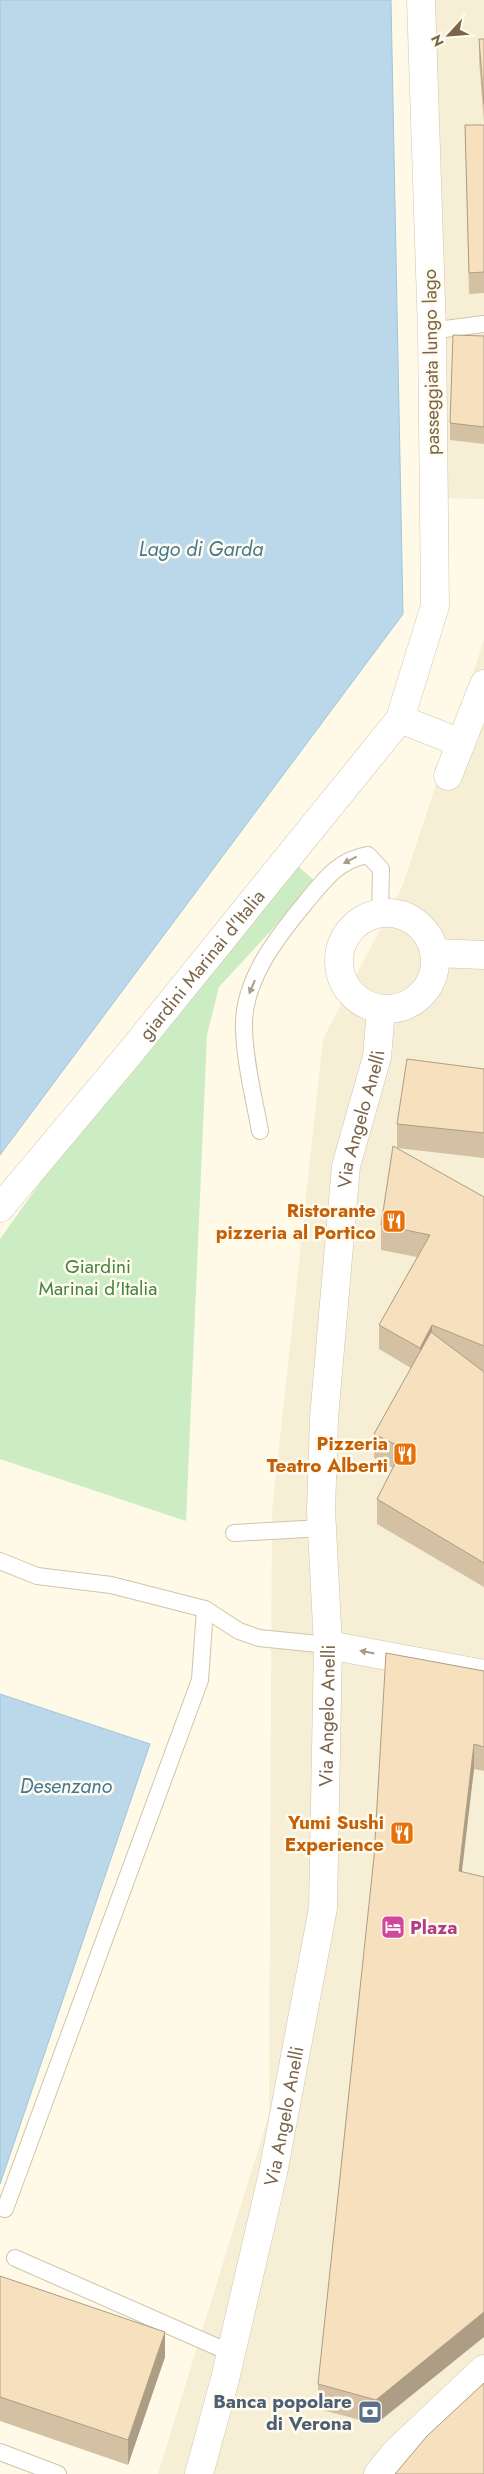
<svg xmlns="http://www.w3.org/2000/svg" width="484" height="2474" font-family="Jost,sans-serif">
	<style>
		.residential { fill: #f6eed5 }
		.green { fill: #ccedc4 }
		.water { fill: #bad8ea; stroke: #9fc6dd }
		.lines { fill: none; stroke-linecap: round; stroke-linejoin: round }
		.lane-casing { stroke: #d2c4ab; stroke-width: 18 }
		.street-casing { stroke: #d2c4ab; stroke-width: 29 }
		.lane { stroke: #fff; stroke-width: 16 }
		.street { stroke: #fff; stroke-width: 28 }
		.wall { fill: #d4c1a3 }
		.shaded-wall { fill: #ac9d84 }
		.building { fill: #f6e0bd; stroke: #ac9d84 }
		.oneway { fill: #a99b89 }
		.labels { text-anchor: middle; dominant-baseline: central; stroke-width: 5; stroke-linejoin: round; paint-order: stroke }
		.street-label { font-size: 19px; fill: #7b6549; stroke: #fffcef }
		.food-label { font-size: 19px; font-weight: bold; fill: #c56008; stroke: #fffcef; text-anchor: end }
		.park-label { font-size: 19px; fill: #44823f; stroke: #fffcef }
		.hotel-label { font-size: 19px; font-weight: bold; fill: #b23c85; stroke: #fffcef; text-anchor: start }
		.service-label { font-size: 19px; font-weight: bold; fill: #4e5e75; stroke: #fffcef; text-anchor: end }
		.water-label { font-size: 20px; font-style: italic; fill: #427797; stroke: #fffcef }
	</style>
	<rect width="100%" height="100%" fill="#fefae7"/>
	<g class="residential">
		<path d="M416,0H484V499L440,498Z"/>
		<path d="M484,640V2474H158L269,2114L272,1513L323,1039L402,887Z"/>
	</g>
	<path class="green" d="M292,861L316,882L219,987L207,1035L186,1521L0,1459V1239L89,1114Z"/>
	<g class="water">
		<path d="M0,0H391L403,614L0,1155Z"/>
		<path d="M0,1694L150,1744L0,2184Z"/>
	</g>
	<g class="lines">
		<g class="lane-casing">
			<g id="lane">
				<path d="M445,329L484,324"/>
				<path d="M260,1131C254,1098 245,1063 244,1029C242,981 277,937 306,902C324,880 338,860 368,855L381,869L380,914"/>
				<path d="M234,1533L322,1528"/>
				<path d="M0,1561L37,1576L111,1585L205,1609L239,1631L259,1638L328,1645"/>
				<path d="M5,2209L200,1680L205,1609"/>
				<path d="M15,2258L231,2353"/>
				<path d="M0,2452L58,2474"/>
			</g>
		</g>
		<g class="street-casing">
			<g id="street">
				<path d="M400,719L461,743"/>
				<path d="M448,776L484,684"/>
				<circle cx="387" cy="961" r="48"/>
				<path d="M435,953L484,955"/>
				<path id="s1" d="M0,1208L130,1053L400,719L435,606L432,332L421,0"/>
				<path d="M328,1645L484,1674"/>
				<path id="s2" d="M199,2474L225,2379L273,2173L323,1908L328,1645L321,1510L324,1418L346,1166L377,1057L381,1009"/>
				<path d="M378,2474L395,2453L484,2369"/>
			</g>
		</g>
		<use href="#lane" class="lane"/>
		<use href="#street" class="street"/>
	</g>
	<g class="wall">
		<path d="M479,39H484V124L479,60Z"/>
		<path d="M465,125H484V293L469,294Z"/>
		<path d="M484,336V444L450,440V423Z"/>
		<path d="M484,1069V1158L397,1148V1124Z"/>
		<path d="M484,1197V1371L481,1370L484,1372V1587L377,1524V1499L393,1468L374,1458V1434L411,1368L379,1349V1325L417,1257L381,1250V1225Z"/>
		<path d="M484,1671V1771L474,1769L376,2424L318,2409V2384Z"/>
		<path d="M0,2276L165,2357L128,2465L0,2421Z"/>
	</g>
	<g class="shaded-wall">
		<path d="M432,1325V1350L420,1372V1348Z"/>
		<path d="M474,1744V1769L459,1896V1871Z"/>
		<path d="M484,2312V2337L376,2424V2400Z"/>
		<path d="M165,2332V2357L128,2465V2440Z"/>
	</g>
	<g class="building">
		<path d="M479,39H484V104Z"/>
		<path d="M465,125H484V272L469,273Z"/>
		<path d="M453,335L484,336V427L450,423Z"/>
		<path d="M407,1059L484,1069V1133L397,1124Z"/>
		<path d="M393,1146L484,1197V1346L432,1325L420,1348L379,1325L430,1235L381,1225Z"/>
		<path d="M431,1332L484,1372V1563L377,1499L403,1448L374,1434Z"/>
		<path d="M386,1653L484,1671V1747L474,1744L459,1871L484,1877V2312L376,2400L318,2384L374,1857Z"/>
		<path d="M0,2276L165,2332L128,2440L0,2397Z"/>
		<path d="M484,2383V2474H395L427,2436Z"/>
	</g>
	<defs><path id="oneway-solid" d="M-6-.8H1V-3.2L6.5 0L1 3.2V.8H-6Z" transform="scale(1.25)"/></defs>
	<g class="oneway">
		<use href="#oneway-solid" transform="translate(350 860) rotate(153)"/>
		<use href="#oneway-solid" transform="translate(252 987) rotate(113)"/>
		<use href="#oneway-solid" transform="translate(367 1652) rotate(-169)"/>
	</g>
	<defs>
		<g id="restaurant-square" transform="scale(1.25)"><rect x="-9" y="-9" width="18" height="18" rx="4" fill="#e8710a" stroke="#fffcef"/><path d="M-5-6h1v4h1v-4h1v4h1v-4h1v5L-1.5 .5V6h-2V.5L-5-1ZM5-6V6H3V1.5H1.5Q1.5-4 5-6Z" fill="#fff"/></g>
		<g id="hotel-square" transform="scale(1.25)"><rect x="-9" y="-9" width="18" height="18" rx="4" fill="#d1479c" stroke="#fffcef"/><path d="M-6-4.5h1.5V1H6V5H4.5V3h-9V5H-6ZM-4 0a1.8 1.8 0 1 1 3.6 0ZM.5 0V-2.5h3Q6-2.5 6 0Z" fill="#fff"/></g>
		<g id="bank-square" transform="scale(1.25)"><rect x="-9" y="-9" width="18" height="18" rx="4" fill="#5c6f8a" stroke="#fffcef"/><path d="M-6-4H6V4H-6ZM0-2.3a2.3 2.3 0 1 0 0 4.6a2.3 2.3 0 1 0 0-4.6Z" fill="#fff"/></g>
	</defs>
	<g fill-rule="evenodd">
		<use href="#restaurant-square" x="394" y="1221"/>
		<use href="#restaurant-square" x="405" y="1454"/>
		<use href="#restaurant-square" x="402" y="1833"/>
		<use href="#hotel-square" x="393" y="1927"/>
		<use href="#bank-square" x="370" y="2412"/>
	</g>
	<g class="labels">
		<g class="street-label">
			<text transform="translate(431 362) rotate(-91)">passeggiata lungo lago</text>
			<text stroke="none"><textPath href="#s1" startOffset="316">giardini Marinai d'Italia</textPath></text>
			<text stroke="none"><textPath href="#s2" startOffset="1372">Via Angelo Anelli</textPath></text>
			<text stroke="none"><textPath href="#s2" startOffset="772">Via Angelo Anelli</textPath></text>
			<text stroke="none"><textPath href="#s2" startOffset="368">Via Angelo Anelli</textPath></text>
		</g>
		<g class="food-label">
			<text x="376" y="1210">Ristorante<tspan x="376" dy="22">pizzeria al Portico</tspan></text>
			<text x="388" y="1443">Pizzeria<tspan x="388" dy="22">Teatro Alberti</tspan></text>
			<text x="384" y="1822">Yumi Sushi<tspan x="384" dy="22">Experience</tspan></text>
		</g>
		<g class="park-label">
			<text x="98" y="1266">Giardini<tspan x="98" dy="22">Marinai d'Italia</tspan></text>
		</g>
		<g class="hotel-label">
			<text x="410" y="1927">Plaza</text>
		</g>
		<g class="service-label">
			<text x="352" y="2401">Banca popolare<tspan x="352" dy="22">di Verona</tspan></text>
		</g>
		<g class="water-label">
			<text x="201" y="549">Lago di Garda</text>
			<text x="66" y="1786">Desenzano</text>
		</g>
	</g>
	<g transform="translate(449 35) rotate(244)" stroke="#fffcef" stroke-width="4" paint-order="stroke">
	<path d="M0-4L9 19L0 12L-9 19Z" fill="#7b6549"/>
	<text y="-8" font-size="14" font-weight="bold" text-anchor="middle" fill="#7b6549">N</text>
	</g>
</svg>
